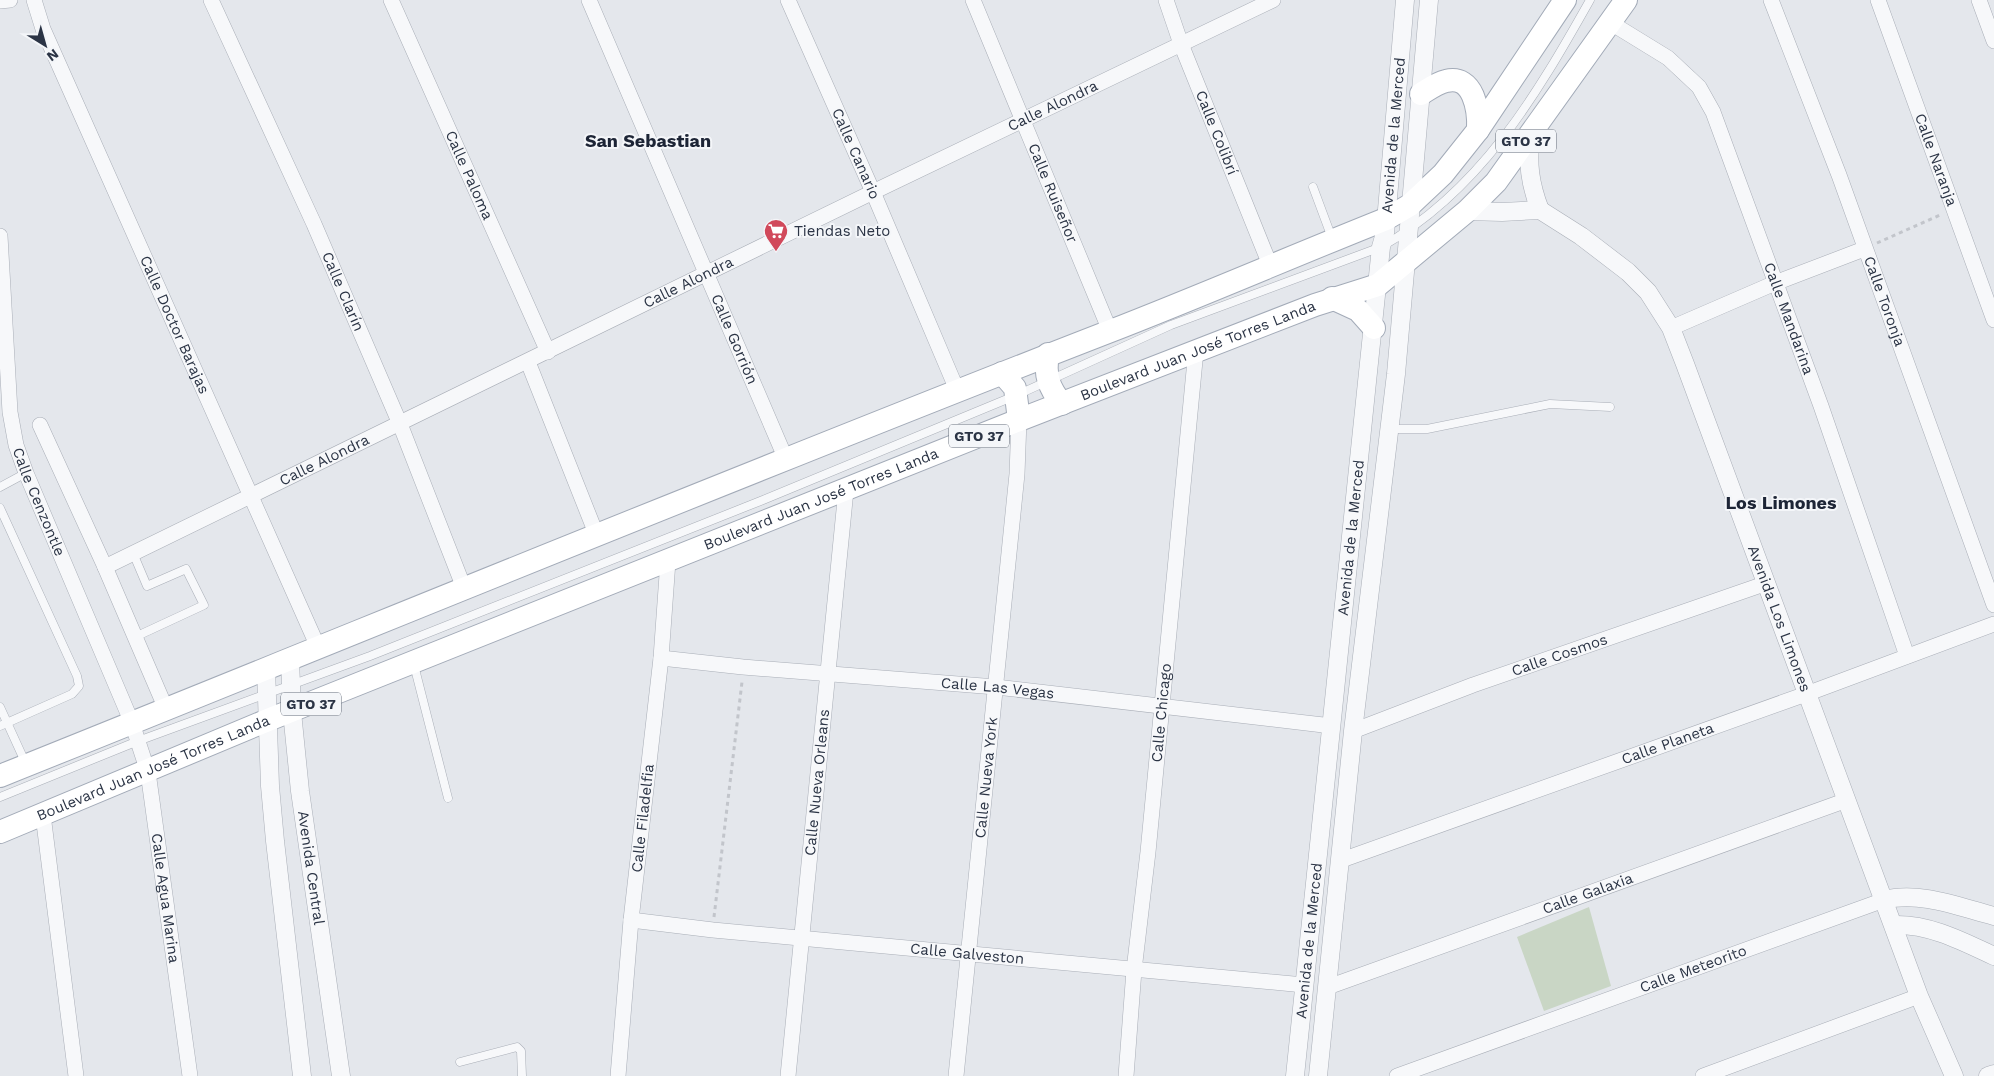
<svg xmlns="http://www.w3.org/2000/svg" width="1994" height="1076" font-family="'Work Sans',sans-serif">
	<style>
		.green { fill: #c9d6c5 }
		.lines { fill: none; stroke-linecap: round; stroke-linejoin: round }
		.service-casing { stroke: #a9aeb7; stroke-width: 9 }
		.minor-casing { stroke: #a9aeb7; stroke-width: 16 }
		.tertiary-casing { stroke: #a9aeb7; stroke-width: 19 }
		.primary-casing { stroke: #a3abb8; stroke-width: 24 }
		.path { stroke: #c2c5cb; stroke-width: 3; stroke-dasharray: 4 4; stroke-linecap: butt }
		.service { stroke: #f7f8fa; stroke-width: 8 }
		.minor { stroke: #f7f8fa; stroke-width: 15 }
		.tertiary { stroke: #f7f8fa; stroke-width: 18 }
		.primary { stroke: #fff; stroke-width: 22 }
		.labels { text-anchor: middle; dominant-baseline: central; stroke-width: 4; stroke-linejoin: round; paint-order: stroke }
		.shield { fill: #f4f6f9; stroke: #676e7b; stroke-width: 1 }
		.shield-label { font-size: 14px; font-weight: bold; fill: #2b3445 }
		.street-label { font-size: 15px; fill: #2b3445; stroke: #f4f6f9 }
		.poi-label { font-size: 15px; fill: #2b3445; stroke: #f4f6f9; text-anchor: start }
		.quarter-label { font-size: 18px; font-weight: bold; fill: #1d2536; stroke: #f4f6f9 }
	</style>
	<rect width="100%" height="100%" fill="#e4e7ec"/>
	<path class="green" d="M1589,907L1611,986L1544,1011L1517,937Z"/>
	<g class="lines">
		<g class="service-casing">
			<g id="service">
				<path d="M1313,187L1332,238"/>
				<path d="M1390,429H1427L1550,404L1610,407"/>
				<path d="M0,487L26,473"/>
				<path d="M0,508L77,676L79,686L72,694L0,726"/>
				<path d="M133,553L147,586L186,569L204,605L135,637"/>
				<path d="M414,665L448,798"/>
				<path d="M0,707L26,764"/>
				<path d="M0,797L138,741L370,656L763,500L1017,395L1171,325L1381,247C1480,191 1536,96 1590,0"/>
				<path d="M460,1062L517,1047L521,1051L522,1076"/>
			</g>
		</g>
		<g class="minor-casing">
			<g id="minor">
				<path id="s1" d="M34,0L43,29L318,647"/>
				<path id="s2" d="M211,0L314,224L400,424L464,588"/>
				<path id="s3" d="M391,0L548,352"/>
				<path id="s4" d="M589,0L785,457"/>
				<path id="s5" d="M788,0L873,192L957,390"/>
				<path id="s6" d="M973,0L1110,331"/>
				<path id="s7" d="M1166,0L1181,44L1270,265"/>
				<path id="s8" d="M1771,0L1839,175L1994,605"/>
				<path id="s9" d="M1878,0L1994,320"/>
				<path d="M1979,0L1994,41"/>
				<path d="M0,1L10,0"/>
				<path id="s10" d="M1611,23L1668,58L1699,87L1713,112L1821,406L1907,656"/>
				<path id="s11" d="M0,236L10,412L16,445L26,473L132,723L148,772L190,1076"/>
				<path d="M1671,328L1775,283L1864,249"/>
				<path d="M528,362L597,536"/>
				<path d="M40,425L105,567L166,709"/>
				<path id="s12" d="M105,567L873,192L1273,0"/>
				<path id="s13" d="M661,658L743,667L996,687L1332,726"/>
				<path id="s14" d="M1353,731L1473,685L1767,583"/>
				<path d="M43,815L76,1076"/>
				<path id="s15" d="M1339,861L1809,693L1994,624"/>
				<path id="s16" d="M631,920L713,930L1304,985"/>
				<path id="s17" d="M1328,987L1847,800"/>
				<path id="s18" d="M618,1076L631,920L661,658L668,561"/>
				<path id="s19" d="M788,1076L846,490"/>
				<path id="s20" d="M956,1076L1017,474L1019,420"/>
				<path id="s21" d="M1126,1076L1134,970L1148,852L1196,350"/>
				<path id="s22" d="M1397,1076L1884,900"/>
				<path d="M1703,1076L1919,996"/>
			</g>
		</g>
		<g class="tertiary-casing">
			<g id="tertiary">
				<path d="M1531,135C1527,163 1530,184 1540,210"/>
				<path id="s23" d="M1467,211L1502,212L1540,210L1581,236L1628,272L1648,292L1671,328L1685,364L1919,996L1954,1076"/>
				<path id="s24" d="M290,659L292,712L300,791L341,1076"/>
				<path d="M266,668L270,786L275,841L302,1076"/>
				<path d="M1884,900C1920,891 1959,907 1994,916"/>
				<path d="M1894,925C1930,924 1962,941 1994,956"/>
				<path id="s25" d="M1295,1076L1381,247L1385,233L1405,0"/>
				<path d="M1318,1076L1353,731L1396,374L1429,0"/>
				<path d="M1988,1076L1994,1074"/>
			</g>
		</g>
		<g class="primary-casing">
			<g id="primary">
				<path d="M1421,94C1429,89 1437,83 1446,81C1474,74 1479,111 1478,130"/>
				<path d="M1332,298L1358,310L1374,328"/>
				<path d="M1048,354C1044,375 1049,388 1062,404"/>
				<path d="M1002,373L1015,388L1019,420"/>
				<path d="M0,776C369,628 737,476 1108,332C1201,296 1293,256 1386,219L1410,205L1443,174L1478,130L1565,0"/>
				<path id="s26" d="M0,832L268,720L1019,420L1315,305L1378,285L1467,211L1496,182L1626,0"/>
			</g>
		</g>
		<g class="path">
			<path d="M1877,243L1940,215"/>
			<path d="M714,917L742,682"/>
		</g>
		<use href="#service" class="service"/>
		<use href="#minor" class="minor"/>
		<use href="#tertiary" class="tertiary"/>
		<use href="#primary" class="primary"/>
	</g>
	<defs>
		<g id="supermarket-pin" transform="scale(1.25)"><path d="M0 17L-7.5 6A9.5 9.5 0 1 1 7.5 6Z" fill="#d1495b" stroke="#f4f6f9"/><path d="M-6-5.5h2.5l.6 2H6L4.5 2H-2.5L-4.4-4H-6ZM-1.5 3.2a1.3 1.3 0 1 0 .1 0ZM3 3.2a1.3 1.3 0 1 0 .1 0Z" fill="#fff"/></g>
	</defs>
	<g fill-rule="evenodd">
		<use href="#supermarket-pin" x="776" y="231"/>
	</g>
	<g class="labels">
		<g class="shield">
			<rect x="1496" y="129.5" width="60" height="23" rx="4"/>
			<rect x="949" y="424.5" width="60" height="23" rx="4"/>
			<rect x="281" y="692.5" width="60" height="23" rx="4"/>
		</g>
		<g class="shield-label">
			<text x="1526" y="141">GTO 37</text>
			<text x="979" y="436">GTO 37</text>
			<text x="311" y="704">GTO 37</text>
		</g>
		<g class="street-label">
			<text stroke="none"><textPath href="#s12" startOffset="1054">Calle Alondra</textPath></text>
			<text stroke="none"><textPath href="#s7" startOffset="142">Calle Colibrí</textPath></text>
			<text stroke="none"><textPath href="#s25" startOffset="946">Avenida de la Merced</textPath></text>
			<text stroke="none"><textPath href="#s5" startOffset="168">Calle Canario</textPath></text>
			<text stroke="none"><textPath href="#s9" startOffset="170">Calle Naranja</textPath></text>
			<text stroke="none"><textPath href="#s3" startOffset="192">Calle Paloma</textPath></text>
			<text stroke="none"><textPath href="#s6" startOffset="209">Calle Ruiseñor</textPath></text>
			<text stroke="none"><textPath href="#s12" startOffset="649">Calle Alondra</textPath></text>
			<text stroke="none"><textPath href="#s2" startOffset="320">Calle Clarín</textPath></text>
			<text stroke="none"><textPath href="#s8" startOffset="322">Calle Toronja</textPath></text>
			<text stroke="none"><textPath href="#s10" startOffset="358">Calle Mandarina</textPath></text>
			<text stroke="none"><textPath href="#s1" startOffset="354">Calle Doctor Barajas</textPath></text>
			<text stroke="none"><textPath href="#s4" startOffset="369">Calle Gorrión</textPath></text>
			<text stroke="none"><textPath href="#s26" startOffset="1291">Boulevard Juan José Torres Landa</textPath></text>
			<text stroke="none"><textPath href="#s12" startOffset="244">Calle Alondra</textPath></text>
			<text stroke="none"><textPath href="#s26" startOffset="886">Boulevard Juan José Torres Landa</textPath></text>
			<text stroke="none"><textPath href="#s11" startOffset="271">Calle Cenzontle</textPath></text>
			<text stroke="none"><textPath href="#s25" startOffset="541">Avenida de la Merced</textPath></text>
			<text stroke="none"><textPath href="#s23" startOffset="562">Avenida Los Limones</textPath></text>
			<text stroke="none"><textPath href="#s14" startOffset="220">Calle Cosmos</textPath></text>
			<text stroke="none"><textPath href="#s13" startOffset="338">Calle Las Vegas</textPath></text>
			<text stroke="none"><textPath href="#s21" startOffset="365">Calle Chicago</textPath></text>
			<text stroke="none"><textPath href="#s15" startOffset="349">Calle Planeta</textPath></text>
			<text stroke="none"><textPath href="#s26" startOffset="166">Boulevard Juan José Torres Landa</textPath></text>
			<text stroke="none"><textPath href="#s20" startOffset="300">Calle Nueva York</textPath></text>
			<text stroke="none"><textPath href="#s19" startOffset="295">Calle Nueva Orleans</textPath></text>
			<text stroke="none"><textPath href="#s18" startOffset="259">Calle Filadelfia</textPath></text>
			<text stroke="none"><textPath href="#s24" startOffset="210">Avenida Central</textPath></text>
			<text stroke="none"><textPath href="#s17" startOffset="276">Calle Galaxia</textPath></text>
			<text stroke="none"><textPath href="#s11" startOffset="690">Calle Agua Marina</textPath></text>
			<text stroke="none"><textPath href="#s25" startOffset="136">Avenida de la Merced</textPath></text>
			<text stroke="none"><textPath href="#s16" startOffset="338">Calle Galveston</textPath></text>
			<text stroke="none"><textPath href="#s22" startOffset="315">Calle Meteorito</textPath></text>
		</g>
		<g class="poi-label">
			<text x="794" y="231">Tiendas Neto</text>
		</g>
		<g class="quarter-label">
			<text x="648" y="140">San Sebastian</text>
			<text x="1781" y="502">Los Limones</text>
		</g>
	</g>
	<g transform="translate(45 45) rotate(143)" stroke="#f4f6f9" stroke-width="4" paint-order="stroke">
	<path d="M0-4L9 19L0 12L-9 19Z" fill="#2b3445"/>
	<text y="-8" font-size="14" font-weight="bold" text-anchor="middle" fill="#2b3445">N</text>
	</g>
</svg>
